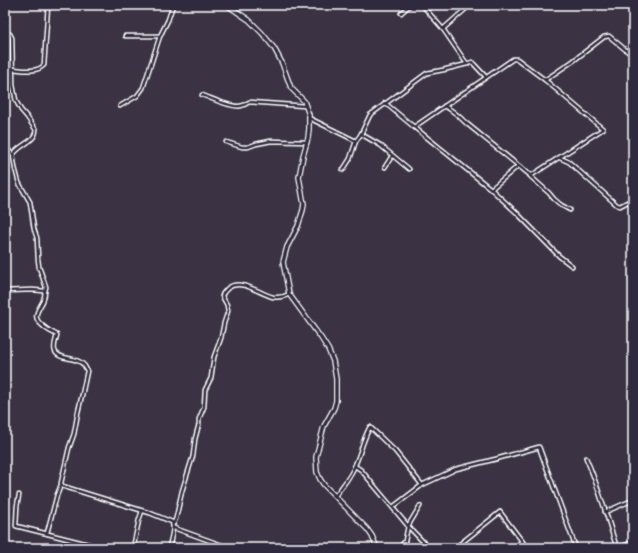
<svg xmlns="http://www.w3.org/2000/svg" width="638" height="553" font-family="'Playpen Sans',sans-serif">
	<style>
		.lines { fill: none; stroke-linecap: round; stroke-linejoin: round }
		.minor-casing { stroke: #fff; stroke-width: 5.5 }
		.tertiary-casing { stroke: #fff; stroke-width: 6 }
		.minor { stroke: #2f2a3d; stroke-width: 2.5 }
		.tertiary { stroke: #2f2a3d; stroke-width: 3.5 }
	</style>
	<rect width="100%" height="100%" fill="#3b3343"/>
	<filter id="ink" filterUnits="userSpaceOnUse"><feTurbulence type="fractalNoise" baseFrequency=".025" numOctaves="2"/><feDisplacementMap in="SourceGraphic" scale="8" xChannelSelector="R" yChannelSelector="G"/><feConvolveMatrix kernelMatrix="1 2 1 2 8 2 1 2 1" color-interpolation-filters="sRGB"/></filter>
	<g filter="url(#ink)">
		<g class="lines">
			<g class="minor-casing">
				<g id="minor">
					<path d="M422,5L443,29L467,64"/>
					<path d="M401,13L410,5"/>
					<path d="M443,29L469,6"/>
					<path d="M5,32L10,34L12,38L13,85L16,101L21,110L27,117L36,130C35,143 19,144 13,155"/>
					<path d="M125,36H160"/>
					<path d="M13,69C23,70 37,73 44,65L48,5"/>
					<path d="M545,80L573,61L604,37L609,36L633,56"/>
					<path d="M202,95C211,98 231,108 240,106C243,106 246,104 249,102L305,106"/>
					<path d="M385,103L414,127"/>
					<path d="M120,106L137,96L143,88L160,36L168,20L173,5"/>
					<path d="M444,106C453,110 459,116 466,123L530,175H532L603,129L545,80L517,59H513L414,127L491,189L518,166"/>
					<path d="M309,118L356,141L361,134L370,115L427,73L443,70L467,64L472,62L486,77"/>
					<path d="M361,134L380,145L409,169"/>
					<path d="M226,142L242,147H248L256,144L271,141L307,142"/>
					<path d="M5,146L13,155L15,168L19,183L30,202L34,229L37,238L38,259L39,267L46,287L45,291"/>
					<path d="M560,158L569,162L617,205L620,206L633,199"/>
					<path d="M385,167L392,156"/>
					<path d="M343,170L350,159L356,141"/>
					<path d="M530,176L549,193L554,199L561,205L570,210"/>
					<path d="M491,189L517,213L559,256L572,266"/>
					<path d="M5,291L32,290L45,291C45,294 44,298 43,301C38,311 31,317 43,326C47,330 52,332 57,335C56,340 53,346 55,351C59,362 82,354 87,371L82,395L78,412L74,434L69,448L61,483L62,486L150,513L172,522C175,530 170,540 169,548"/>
					<path d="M633,395V396"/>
					<path d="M586,458C599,487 607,518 617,548"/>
					<path d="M355,466L361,470L408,526L429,548"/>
					<path d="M422,485L456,469L496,459L539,447L576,548"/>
					<path d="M19,495L17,506L16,526L104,548"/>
					<path d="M335,496C342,486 351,477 355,465C361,452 363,439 370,427L395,451L422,485L393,507"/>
					<path d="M605,512L633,500"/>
					<path d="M174,523L176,518L182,491L193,456L195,439L199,424V419L204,407L205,390L211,378L214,357L221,338L224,323L228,311L227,305L222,296C223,292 225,291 228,288C241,278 260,294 273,297C279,298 284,297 289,294"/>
					<path d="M174,528L230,548"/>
					<path d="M47,533L57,495L61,485"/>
					<path d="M133,548L139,520L142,511"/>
					<path d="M399,548L405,541L408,526L420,506"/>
					<path d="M455,548L500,512L522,541"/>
					<path d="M515,548L522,541L528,548"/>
					<path d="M618,548L633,542"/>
				</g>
			</g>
			<g class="tertiary-casing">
				<path id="tertiary" d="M227,5L249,20L262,33L274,48L282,63L291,88L304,101L309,115V129L308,138L303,156L299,177L303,199L304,204L303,210L298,226L287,247L283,262L289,294L321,338L328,349L333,361L336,379V401L334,408L324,426L316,457L317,472L320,479L324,485L367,529L372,536L377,548"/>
			</g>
			<use href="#minor" class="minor"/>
			<use href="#tertiary" class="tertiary"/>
		</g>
	</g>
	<rect width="638" height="553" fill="none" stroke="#2f2a3d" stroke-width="20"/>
	<rect x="10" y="10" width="618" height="533" fill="none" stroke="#fff" stroke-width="1.5" filter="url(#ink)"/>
</svg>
